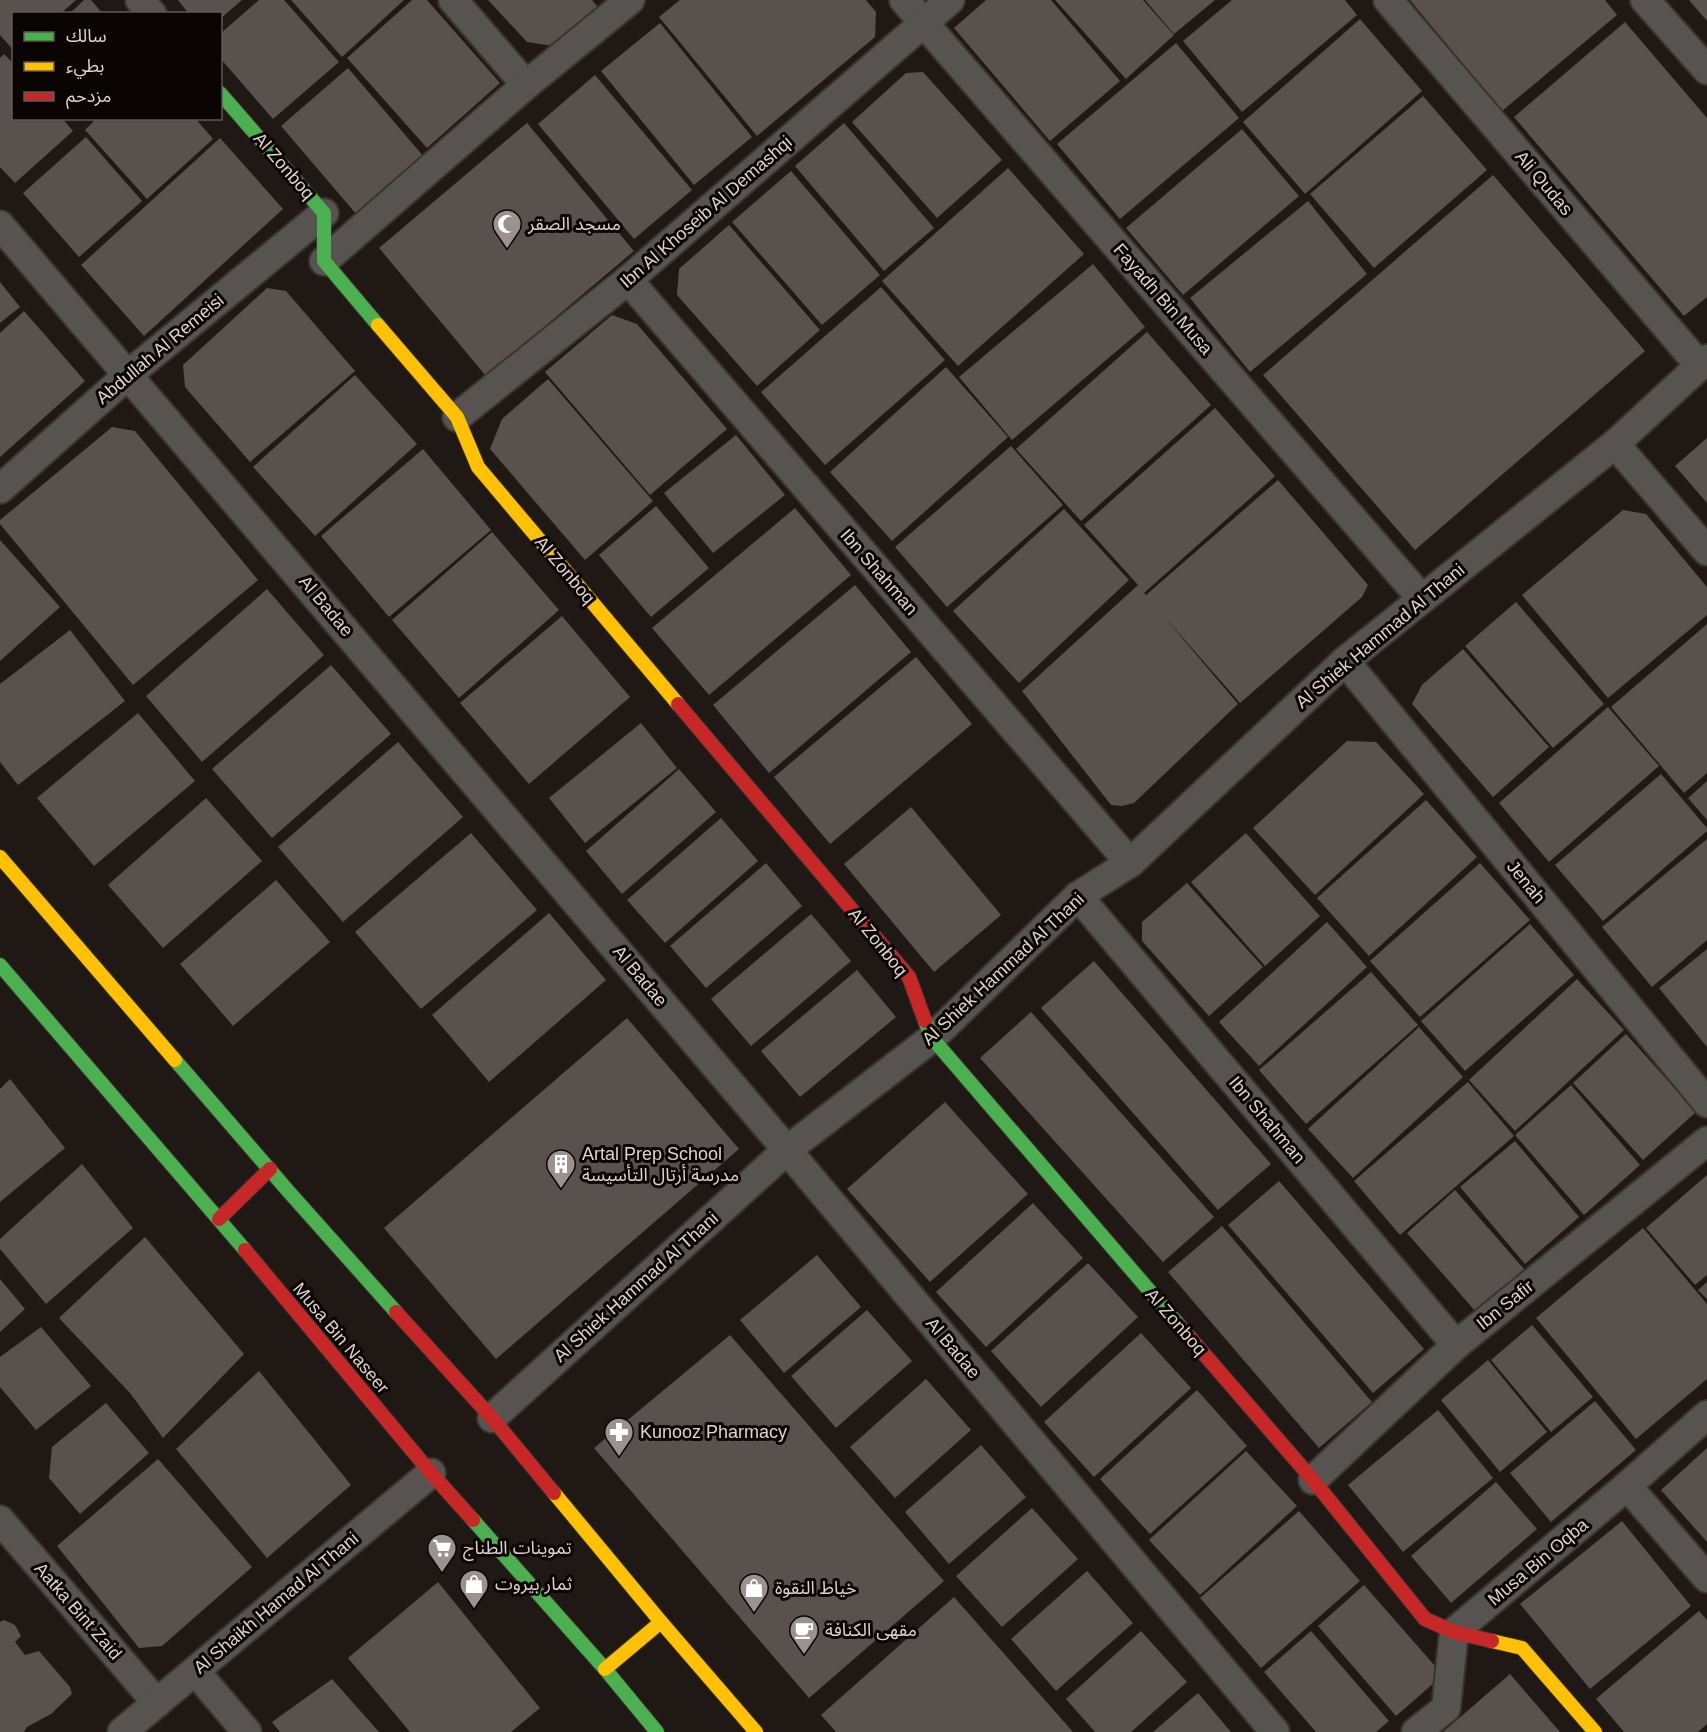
<svg xmlns="http://www.w3.org/2000/svg" width="1707" height="1732" font-family="Arial,'Noto Sans Arabic',sans-serif">
	<style>
		.building { fill: #58514d }
		.lines { fill: none; stroke-linecap: round; stroke-linejoin: round }
		.street-casing { stroke: #3a332f; stroke-width: 32 }
		.fast-casing { stroke: #3a332f; stroke-width: 16 }
		.slow-casing { stroke: #3a332f; stroke-width: 16 }
		.jam-casing { stroke: #3a332f; stroke-width: 16 }
		.street { stroke: #565350; stroke-width: 28 }
		.fast { stroke: #4caf50; stroke-width: 14 }
		.slow { stroke: #ffc107; stroke-width: 14 }
		.jam { stroke: #c62828; stroke-width: 14 }
		.labels { text-anchor: middle; dominant-baseline: central; stroke-width: 6; stroke-linejoin: round; paint-order: stroke }
		.street-label { font-size: 18px; fill: #ded4ce; stroke: #0a0503 }
		.poi-label { font-size: 18px; fill: #ded4ce; stroke: #0a0503; text-anchor: start }
	</style>
	<rect width="100%" height="100%" fill="#201814"/>
	<g class="building">
		<path d="M0,0H76L60,14H14V51L0,35Z"/>
		<path d="M84,0H91L103,14H69Z"/>
		<path d="M178,0H242L220,19V14H189Z"/>
		<path d="M259,0H284L339,62L273,119L220,58V34Z"/>
		<path d="M291,0H404L342,57Z"/>
		<path d="M412,0H427L500,83L427,148L347,58Z"/>
		<path d="M488,0H592L599,8L553,46L527,42Z"/>
		<path d="M680,0H866L876,12L875,37L757,136L659,17Z"/>
		<path d="M986,0H1051L1120,81L1050,141L954,28Z"/>
		<path d="M1055,0H1143L1174,35L1126,79Z"/>
		<path d="M1145,0H1215L1174,34Z"/>
		<path d="M1232,0H1345L1357,15L1242,112L1183,41Z"/>
		<path d="M1410,0H1605L1617,15L1502,111Z"/>
		<path d="M1689,0H1707V21Z"/>
		<path d="M1360,19L1422,91L1305,194L1243,122Z"/>
		<path d="M1625,22L1707,118V297L1684,316L1514,117Z"/>
		<path d="M660,23L752,137L694,185L601,71Z"/>
		<path d="M1176,43L1239,118L1120,219L1057,144Z"/>
		<path d="M4,54L14,64V118H62L73,131L15,183L0,167V58Z"/>
		<path d="M348,68L424,157L357,215L281,126Z"/>
		<path d="M923,72L1002,160L937,218L852,122L906,73Z"/>
		<path d="M595,75L692,190L634,239L538,124Z"/>
		<path d="M1423,96L1487,170L1374,268L1310,194Z"/>
		<path d="M97,118H195L213,139L147,199L85,130Z"/>
		<path d="M527,123L634,251L486,376L379,248Z"/>
		<path d="M844,123L934,228L884,271L795,166Z"/>
		<path d="M1242,129L1299,196L1183,295L1126,228Z"/>
		<path d="M86,137L142,201L79,257L23,193Z"/>
		<path d="M220,138L283,209L144,336L81,265Z"/>
		<path d="M1008,168L1084,254L958,366L882,281Z"/>
		<path d="M791,171L880,275L822,325L732,222Z"/>
		<path d="M1493,175L1645,351L1415,550L1263,375Z"/>
		<path d="M1308,201L1367,274L1250,372L1190,298Z"/>
		<path d="M729,225L820,330L757,386L677,295L679,269Z"/>
		<path d="M1093,264L1145,327L1012,440L959,377Z"/>
		<path d="M0,282L20,307L0,323Z"/>
		<path d="M881,287L945,360L825,465L761,392Z"/>
		<path d="M267,288L286,291L355,371L250,462L185,387L183,365Z"/>
		<path d="M24,311L85,381L0,457V333Z"/>
		<path d="M612,315L637,324L727,429L650,495L545,372Z"/>
		<path d="M1147,332L1211,405L1081,521L1016,449Z"/>
		<path d="M946,367L1008,437L892,541L830,472Z"/>
		<path d="M355,375L417,444L315,536L253,467Z"/>
		<path d="M548,379L653,501L585,560L490,449L502,419Z"/>
		<path d="M1215,408L1275,476L1144,593L1146,595L1278,480L1368,585L1362,597L1240,703L1161,613L1238,704L1134,803L1122,806L1111,805L1022,691L1138,585L1084,525Z"/>
		<path d="M112,427L135,431L258,580L133,685L0,524V520Z"/>
		<path d="M736,435L785,495L713,553L664,493Z"/>
		<path d="M1707,438V503L1675,466Z"/>
		<path d="M1011,446L1063,505L947,607L895,547Z"/>
		<path d="M423,449L491,530L389,617L321,536Z"/>
		<path d="M656,506L709,568L651,617L599,555Z"/>
		<path d="M795,508L851,575L709,695L652,628Z"/>
		<path d="M1064,509L1129,580L1019,683L953,611Z"/>
		<path d="M1623,510L1646,514L1707,587V615L1608,698L1522,595Z"/>
		<path d="M492,532L559,610L459,698L392,620Z"/>
		<path d="M0,540L60,607L0,661Z"/>
		<path d="M855,585L911,652L769,773L713,705Z"/>
		<path d="M267,589L324,655L202,762L146,696Z"/>
		<path d="M1516,602L1604,704L1553,748L1465,646Z"/>
		<path d="M562,616L630,697L529,784L460,703Z"/>
		<path d="M1707,624V773L1684,793L1611,707Z"/>
		<path d="M70,630L125,701L18,785L0,762V684Z"/>
		<path d="M1463,649L1549,747L1493,797L1412,704L1422,685Z"/>
		<path d="M916,657L972,724L830,844L774,777Z"/>
		<path d="M331,665L391,734L272,838L212,769Z"/>
		<path d="M1608,707L1659,766L1549,862L1499,803Z"/>
		<path d="M138,713L195,781L94,866L37,798Z"/>
		<path d="M641,723L677,768L585,843L549,798Z"/>
		<path d="M1347,741L1376,742L1424,794L1315,895L1253,828Z"/>
		<path d="M398,742L463,817L343,922L278,847Z"/>
		<path d="M679,769L716,812L622,894L586,851Z"/>
		<path d="M1661,774L1707,828V831L1603,921L1555,865Z"/>
		<path d="M1707,781V820L1688,798Z"/>
		<path d="M206,798L262,861L163,948L108,885Z"/>
		<path d="M1426,800L1477,857L1369,956L1317,898Z"/>
		<path d="M911,807L1001,915L934,972L844,864Z"/>
		<path d="M721,818L758,861L665,943L627,900Z"/>
		<path d="M471,833L537,910L421,1009L355,932Z"/>
		<path d="M1246,833L1320,916L1265,966L1191,882Z"/>
		<path d="M1707,839V940L1652,987L1602,927Z"/>
		<path d="M766,863L802,906L706,988L670,946Z"/>
		<path d="M1480,863L1530,920L1420,1017L1370,961Z"/>
		<path d="M276,880L330,942L233,1026L180,964Z"/>
		<path d="M1187,883L1263,967L1209,1016L1142,941V922Z"/>
		<path d="M549,913L606,980L489,1082L432,1015Z"/>
		<path d="M811,914L851,961L751,1046L711,999Z"/>
		<path d="M1327,922L1367,967L1259,1066L1219,1022Z"/>
		<path d="M1530,924L1574,975L1465,1071L1421,1021Z"/>
		<path d="M1707,949V1047L1659,988Z"/>
		<path d="M1094,961L1271,1164L1218,1210L1041,1008Z"/>
		<path d="M857,970L896,1017L800,1097L761,1051Z"/>
		<path d="M1371,972L1418,1025L1306,1124L1259,1070Z"/>
		<path d="M1577,979L1624,1030L1515,1131L1469,1080Z"/>
		<path d="M1031,1012L1214,1217L1163,1262L980,1058Z"/>
		<path d="M627,1018L739,1149L496,1359L384,1228Z"/>
		<path d="M1419,1027L1463,1077L1353,1178L1308,1129Z"/>
		<path d="M1626,1034L1696,1112L1643,1160L1573,1083Z"/>
		<path d="M10,1079L65,1148L0,1202V1089Z"/>
		<path d="M1468,1082L1514,1136L1400,1235L1354,1181Z"/>
		<path d="M1571,1085L1640,1165L1584,1215L1515,1135Z"/>
		<path d="M945,1102L1028,1194L930,1282L847,1189Z"/>
		<path d="M1515,1141L1579,1217L1525,1264L1460,1187Z"/>
		<path d="M82,1164L133,1228L46,1304L0,1249V1239Z"/>
		<path d="M1707,1175V1275L1695,1285L1646,1228Z"/>
		<path d="M1279,1181L1424,1349L1373,1393L1228,1225Z"/>
		<path d="M1455,1190L1524,1269L1476,1312L1407,1233Z"/>
		<path d="M1033,1203L1083,1258L986,1347L936,1292Z"/>
		<path d="M1222,1226L1372,1402L1319,1448L1168,1272Z"/>
		<path d="M1643,1228L1707,1304V1379L1636,1439L1536,1318Z"/>
		<path d="M145,1237L244,1354L163,1438L130,1393L59,1318Z"/>
		<path d="M817,1255L861,1307L784,1373L740,1320Z"/>
		<path d="M1088,1263L1138,1317L1041,1407L991,1351Z"/>
		<path d="M0,1279L25,1309L0,1332Z"/>
		<path d="M1707,1282V1299L1698,1290Z"/>
		<path d="M867,1310L912,1361L836,1428L791,1376Z"/>
		<path d="M1532,1325L1593,1397L1551,1432L1491,1360Z"/>
		<path d="M41,1327L91,1386L36,1430L0,1387V1357Z"/>
		<path d="M1141,1333L1191,1388L1094,1477L1044,1422Z"/>
		<path d="M730,1335L944,1581L809,1698L594,1448Z"/>
		<path d="M1488,1360L1547,1432L1500,1472L1441,1400Z"/>
		<path d="M259,1371L351,1485L267,1558L176,1449Z"/>
		<path d="M926,1379L971,1430L895,1498L850,1447Z"/>
		<path d="M1197,1390L1247,1446L1150,1534L1100,1479Z"/>
		<path d="M1595,1401L1636,1450L1551,1522L1510,1473Z"/>
		<path d="M106,1403L149,1453L80,1514L49,1478L52,1447Z"/>
		<path d="M1438,1410L1493,1478L1403,1552L1348,1485Z"/>
		<path d="M981,1445L1026,1497L949,1564L905,1512Z"/>
		<path d="M1707,1448V1542L1661,1490Z"/>
		<path d="M1246,1451L1297,1506L1200,1595L1149,1540Z"/>
		<path d="M158,1459L252,1567L162,1646L139,1648L57,1546Z"/>
		<path d="M1496,1482L1537,1529L1451,1603L1411,1556Z"/>
		<path d="M1032,1508L1078,1559L1002,1627L956,1576Z"/>
		<path d="M1299,1511L1360,1581L1261,1668L1200,1598Z"/>
		<path d="M1622,1521L1691,1606L1590,1689L1520,1604Z"/>
		<path d="M1087,1571L1133,1623L1056,1691L1011,1639Z"/>
		<path d="M438,1582L540,1708L511,1732H410L348,1658Z"/>
		<path d="M1364,1585L1443,1675L1396,1716L1318,1626Z"/>
		<path d="M954,1597L1073,1732H836L821,1715Z"/>
		<path d="M1699,1611L1707,1620V1724L1698,1732H1624L1596,1699Z"/>
		<path d="M4,1620L15,1625L21,1636L15,1642L25,1655L39,1651L70,1687L72,1694L51,1714L27,1727L24,1732H0V1622Z"/>
		<path d="M1141,1631L1187,1682L1131,1732H1095L1066,1699Z"/>
		<path d="M1311,1631L1389,1721L1376,1732H1316L1264,1672Z"/>
		<path d="M1510,1674L1560,1732H1443Z"/>
		<path d="M332,1679L379,1732H280L272,1722Z"/>
		<path d="M1198,1693L1231,1732H1153Z"/>
	</g>
	<g class="lines">
		<g class="street-casing">
			<g id="street">
				<path d="M140,0L152,14"/>
				<path d="M453,0L526,85"/>
				<path d="M904,0L1422,599"/>
				<path d="M1388,0L1700,366"/>
				<path d="M1645,0L1707,70"/>
				<path d="M0,225L787,1150L1275,1732"/>
				<path d="M324,261L526,85L630,0"/>
				<path d="M628,280L1130,863"/>
				<path d="M457,417L628,280L950,0"/>
				<path d="M1615,444L1707,551"/>
				<path d="M0,489L129,374L324,213"/>
				<path d="M1345,661L1707,1103"/>
				<path d="M1078,896L1456,1345"/>
				<path d="M492,1418L787,1150L932,1038L1078,896L1130,863L1345,661L1615,444L1707,359"/>
				<path d="M1313,1480L1456,1345L1707,1141"/>
				<path d="M1627,1486L1707,1578"/>
				<path d="M0,1520L157,1703"/>
				<path d="M195,1671L247,1732"/>
				<path d="M122,1732L431,1473"/>
				<path d="M1416,1732L1446,1708L1454,1632L1627,1486L1707,1415"/>
			</g>
		</g>
		<g class="fast-casing">
			<g id="fast">
				<path d="M220,93L324,213V261L378,325"/>
				<path d="M0,965L245,1250"/>
				<path d="M925,1021L932,1038L1179,1325"/>
				<path d="M175,1060L289,1192L396,1312"/>
				<path d="M473,1520L605,1669L657,1732"/>
			</g>
		</g>
		<g class="slow-casing">
			<g id="slow">
				<path d="M378,325L457,417L478,467L678,704"/>
				<path d="M0,857L175,1060"/>
				<path d="M554,1493L661,1622L756,1732"/>
				<path d="M1492,1641L1522,1648L1595,1732"/>
				<path d="M605,1669L661,1622"/>
			</g>
		</g>
		<g class="jam-casing">
			<g id="jam">
				<path d="M678,704L909,977L925,1021"/>
				<path d="M219,1219L270,1169"/>
				<path d="M245,1250L431,1473L473,1520"/>
				<path d="M396,1312L492,1418L554,1493"/>
				<path d="M1179,1325L1313,1480L1425,1619L1454,1632L1492,1641"/>
			</g>
		</g>
		<use href="#street" class="street"/>
		<use href="#fast" class="fast"/>
		<use href="#slow" class="slow"/>
		<use href="#jam" class="jam"/>
	</g>
	<defs>
		<g id="mosque-pin" transform="scale(1.5)"><path d="M0 17L-7.5 6A9.5 9.5 0 1 1 7.5 6Z" fill="#9c928d" stroke="#0a0503"/><path d="M3.5-4.9A6 6 0 1 0 3.5 4.9A5 5 0 1 1 3.5-4.9Z" fill="#fff"/></g>
		<g id="building-pin" transform="scale(1.5)"><path d="M0 17L-7.5 6A9.5 9.5 0 1 1 7.5 6Z" fill="#9c928d" stroke="#0a0503"/><path d="M-4-6H4V6H1V3H-1V6H-4ZM-2.5-4.3h1.7v1.8h-1.7ZM.8-4.3h1.7v1.8H.8ZM-2.5-1h1.7V.8h-1.7ZM.8-1h1.7V.8H.8Z" fill="#fff"/></g>
		<g id="pharmacy-pin" transform="scale(1.5)"><path d="M0 17L-7.5 6A9.5 9.5 0 1 1 7.5 6Z" fill="#9c928d" stroke="#0a0503"/><path d="M-2-6h4v4h4v4h-4v4h-4v-4h-4v-4h4Z" fill="#fff"/></g>
		<g id="supermarket-pin" transform="scale(1.5)"><path d="M0 17L-7.5 6A9.5 9.5 0 1 1 7.5 6Z" fill="#9c928d" stroke="#0a0503"/><path d="M-6-5.5h2.5l.6 2H6L4.5 2H-2.5L-4.4-4H-6ZM-1.5 3.2a1.3 1.3 0 1 0 .1 0ZM3 3.2a1.3 1.3 0 1 0 .1 0Z" fill="#fff"/></g>
		<g id="shop-pin" transform="scale(1.5)"><path d="M0 17L-7.5 6A9.5 9.5 0 1 1 7.5 6Z" fill="#9c928d" stroke="#0a0503"/><path d="M-5-2.5h2.3a2.7 3.5 0 0 1 5.4 0H5L5.5 6h-11ZM-1.5-2.5h3a1.5 2.3 0 0 0-3 0Z" fill="#fff"/></g>
		<g id="cafe-pin" transform="scale(1.5)"><path d="M0 17L-7.5 6A9.5 9.5 0 1 1 7.5 6Z" fill="#9c928d" stroke="#0a0503"/><path d="M-5.5-4.5H6V0H3Q3 3.5 0 3.5H-2.5Q-5.5 3.5-5.5 0ZM3-3.2v2h1.7v-2ZM-6 4.5H4V6H-6Z" fill="#fff"/></g>
	</defs>
	<g fill-rule="evenodd">
		<use href="#mosque-pin" x="507" y="224"/>
		<use href="#building-pin" x="561" y="1164"/>
		<use href="#pharmacy-pin" x="619" y="1432"/>
		<use href="#supermarket-pin" x="442" y="1548"/>
		<use href="#shop-pin" x="474" y="1584"/>
		<use href="#shop-pin" x="754" y="1588"/>
		<use href="#cafe-pin" x="804" y="1630"/>
	</g>
	<g class="labels">
		<g class="street-label">
			<text transform="translate(284 166) rotate(49)">Al Zonboq</text>
			<text transform="translate(1544 183) rotate(50)">Ali Qudas</text>
			<text transform="translate(706 212) rotate(-41)">Ibn Al Khoseib Al Demashqi</text>
			<text transform="translate(1163 299) rotate(49)">Fayadh Bin Musa</text>
			<text transform="translate(160 349) rotate(-40)">Abdullah Al Remeisi</text>
			<text transform="translate(565 570) rotate(50)">Al Zonboq</text>
			<text transform="translate(879 572) rotate(49)">Ibn Shahman</text>
			<text transform="translate(326 606) rotate(50)">Al Badae</text>
			<text transform="translate(1380 636) rotate(-40)">Al Shiek Hammad Al Thani</text>
			<text transform="translate(1526 882) rotate(51)">Jenah</text>
			<text transform="translate(878 942) rotate(51)">Al Zonboq</text>
			<text transform="translate(1003 969) rotate(-43)">Al Shiek Hammad Al Thani</text>
			<text transform="translate(640 976) rotate(50)">Al Badae</text>
			<text transform="translate(1267 1120) rotate(50)">Ibn Shahman</text>
			<text transform="translate(636 1287) rotate(-42)">Al Shiek Hammad Al Thani</text>
			<text transform="translate(1505 1305) rotate(-39)">Ibn Safir</text>
			<text transform="translate(1176 1322) rotate(49)">Al Zonboq</text>
			<text transform="translate(341 1338) rotate(50)">Musa Bin Naseer</text>
			<text transform="translate(953 1348) rotate(50)">Al Badae</text>
			<text transform="translate(1538 1562) rotate(-40)">Musa Bin Oqba</text>
			<text transform="translate(276 1603) rotate(-40)">Al Shaikh Hamad Al Thani</text>
			<text transform="translate(78 1611) rotate(49)">Aatka Bint Zaid</text>
		</g>
		<g class="poi-label">
			<text x="528" y="224">مسجد الصقر</text>
			<text x="582" y="1154">Artal Prep School<tspan x="582" dy="21">مدرسة أرتال التأسيسة</tspan></text>
			<text x="640" y="1432">Kunooz Pharmacy</text>
			<text x="463" y="1548">تموينات الطناج</text>
			<text x="495" y="1584">ثمار بيروت</text>
			<text x="775" y="1588">خياط النقوة</text>
			<text x="825" y="1630">مقهى الكنافة</text>
		</g>
	</g>
	<rect x="12" y="12" width="210" height="108" fill="#0a0503" stroke="#5f5854" stroke-width="1.5"/>
	<rect x="24" y="32" width="30" height="9" fill="#4caf50" stroke="#5f5854" stroke-width="1.5"/>
	<text x="66" y="42" font-size="18" fill="#ded4ce">سالك</text>
	<rect x="24" y="62" width="30" height="9" fill="#ffc107" stroke="#5f5854" stroke-width="1.5"/>
	<text x="66" y="72" font-size="18" fill="#ded4ce">بطيء</text>
	<rect x="24" y="92" width="30" height="9" fill="#c62828" stroke="#5f5854" stroke-width="1.5"/>
	<text x="66" y="102" font-size="18" fill="#ded4ce">مزدحم</text>
</svg>
